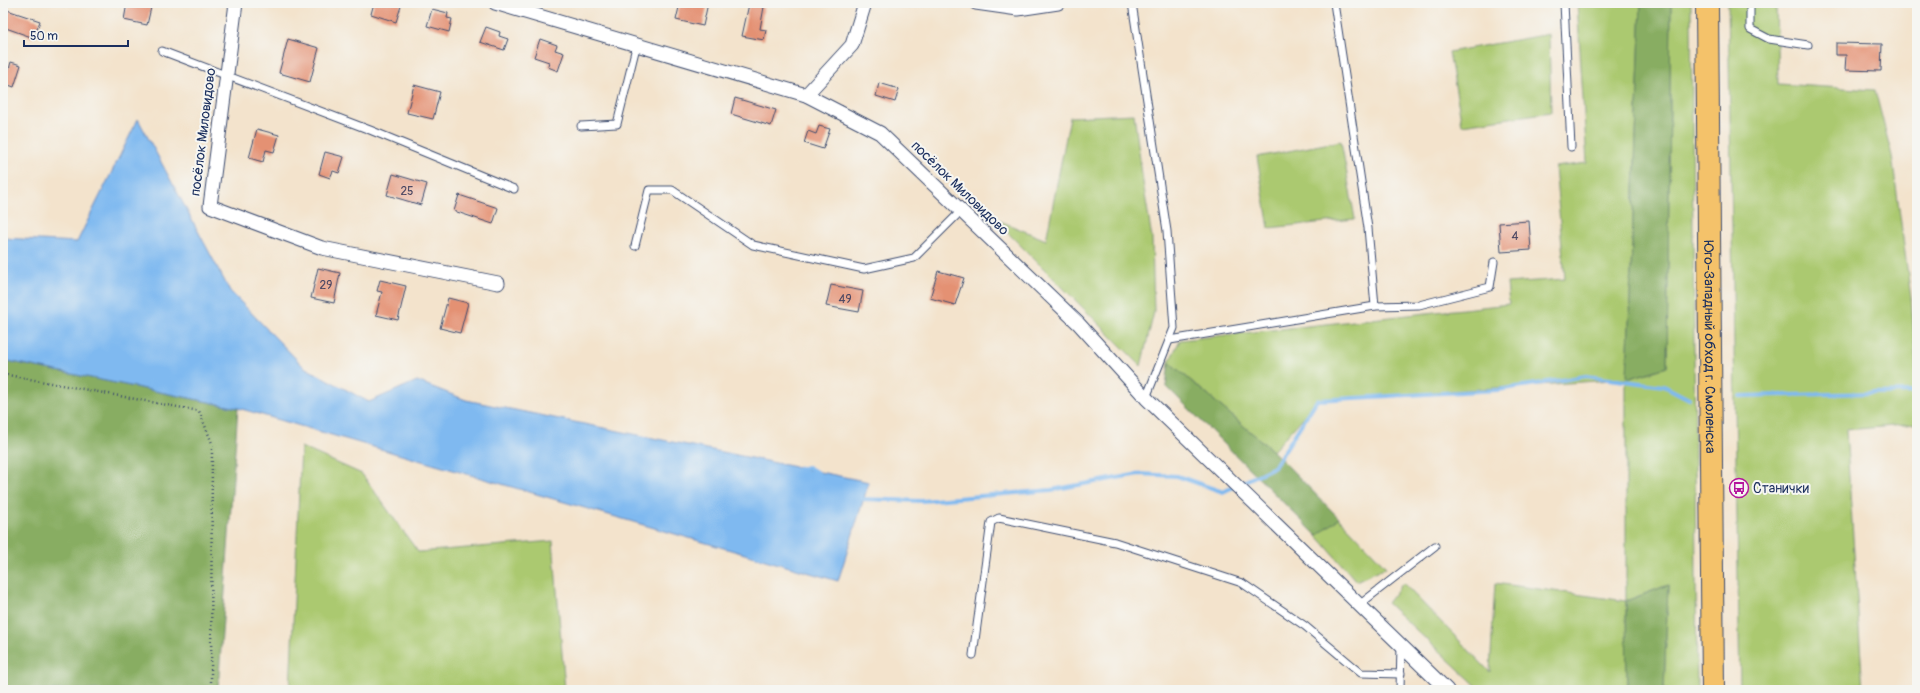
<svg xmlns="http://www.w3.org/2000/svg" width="1920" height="693" font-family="Pangolin,sans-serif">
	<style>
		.green { fill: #abc970; stroke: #637c67 }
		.forest { fill: #88ad62; stroke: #526e60 }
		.water { fill: #7fb9f0; stroke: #4d74a7 }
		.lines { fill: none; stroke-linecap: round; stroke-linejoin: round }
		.stream { stroke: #7fb9f0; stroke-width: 4 }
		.building { fill: #e49173 }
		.lane-casing { stroke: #3b4a6e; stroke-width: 9 }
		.street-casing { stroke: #3b4a6e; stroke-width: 15 }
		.highway-casing { stroke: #3b4a6e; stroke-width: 24 }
		.path { stroke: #3b4a6e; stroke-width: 2.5; stroke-dasharray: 1 3; stroke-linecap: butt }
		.lane { stroke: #fff; stroke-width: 7 }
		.street { stroke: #fff; stroke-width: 13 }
		.highway { stroke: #f4c26a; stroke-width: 22 }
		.labels { text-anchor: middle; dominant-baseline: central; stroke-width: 4; stroke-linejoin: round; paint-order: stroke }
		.number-label { font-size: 12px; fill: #4d4863 }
		.street-label { font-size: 14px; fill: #1b2f5e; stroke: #f6f6f2 }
		.poi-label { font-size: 14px; fill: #1b2f5e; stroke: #f6f6f2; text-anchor: start }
	</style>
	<rect width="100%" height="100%" fill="#f6f6f2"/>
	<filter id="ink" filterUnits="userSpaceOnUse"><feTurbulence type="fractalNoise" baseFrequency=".025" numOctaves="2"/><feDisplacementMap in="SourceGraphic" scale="8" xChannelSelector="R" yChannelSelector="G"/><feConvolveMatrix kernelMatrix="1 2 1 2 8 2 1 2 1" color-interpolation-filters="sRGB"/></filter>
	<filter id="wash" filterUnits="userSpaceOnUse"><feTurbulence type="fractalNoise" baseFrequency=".012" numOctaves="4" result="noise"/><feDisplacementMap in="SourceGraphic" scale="16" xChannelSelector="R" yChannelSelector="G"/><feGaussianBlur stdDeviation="0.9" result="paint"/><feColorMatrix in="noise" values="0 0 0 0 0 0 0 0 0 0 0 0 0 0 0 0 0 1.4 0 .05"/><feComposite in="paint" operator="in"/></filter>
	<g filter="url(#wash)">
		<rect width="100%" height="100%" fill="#f3e3cc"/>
		<g class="green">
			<path d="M1577,3H1641L1627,379L1667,367L1671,3H1691L1697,690H1664L1668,585L1626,601L1627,690H1481L1387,603L1403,583L1490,672L1495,583L1626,601V379L1319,400L1273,451L1169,362L1180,340L1509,304L1507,283L1565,279L1555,167L1587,163Z"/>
			<path d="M1728,3H1776L1778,84L1875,90L1892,156L1911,298L1917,381V424L1846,430L1863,690H1740Z"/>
			<path d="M1549,34L1551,112L1462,125L1449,52Z"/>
			<path d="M1134,114L1143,182L1152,238L1154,312L1141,366L993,218L1046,240L1070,117Z"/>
			<path d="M1341,141L1355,219L1269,228L1257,157Z"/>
			<path d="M301,447L362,474L418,552L553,541L565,690H290Z"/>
			<path d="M1339,518L1386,567L1356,581L1317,536Z"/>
		</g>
		<g class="forest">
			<path d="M1641,3H1671L1667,367L1627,379Z"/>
			<path d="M3,360L238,408L218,690H3Z"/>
			<path d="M1169,362L1273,451L1339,518L1317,536L1166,386Z"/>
			<path d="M1668,585L1664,690H1627L1626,601Z"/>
		</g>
		<path class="water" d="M138,119L230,291L304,367L369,402L417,381L466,400L869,482L838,581L238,408L3,360V238L77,242Z"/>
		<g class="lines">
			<g class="stream">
				<path d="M1740,396L1917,392"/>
				<path d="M799,469L808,467L818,473"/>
				<path d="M860,499L922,501L1051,490L1139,474L1177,476L1223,492L1274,467L1317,400L1498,390L1586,376L1664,386L1689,399"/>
			</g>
		</g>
		<g id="blocks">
			<g class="building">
				<path d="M127,3H152L147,25L124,20Z"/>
				<path d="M374,3H402L396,22L371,14Z"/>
				<path d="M680,3H708L703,26L676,20Z"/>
				<path d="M749,4L764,7L760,29L766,30L764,40L742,36Z"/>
				<path d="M432,9L448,13L447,18L452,19L449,32L427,26Z"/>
				<path d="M7,10L40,21L34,38L3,27Z"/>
				<path d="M486,27L500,32L499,36L508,39L504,50L480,42Z"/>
				<path d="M288,39L319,48L310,82L279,73Z"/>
				<path d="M540,39L557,45L555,50L564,53L558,71L548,67L549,62L534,57Z"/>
				<path d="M1836,43L1882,44L1881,71L1845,70L1846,55H1836Z"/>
				<path d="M11,62L21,65L14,87L3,83V67L9,69Z"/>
				<path d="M879,83L899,89L895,102L876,96Z"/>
				<path d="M414,85L440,92L433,119L407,113Z"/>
				<path d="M735,98L776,110L771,126L731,114Z"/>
				<path d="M819,126L830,129L823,149L804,143L808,131L816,134Z"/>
				<path d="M257,129L279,135L274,152L266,150L263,162L249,158Z"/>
				<path d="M325,152L344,157L339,173L333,171L330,178L319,174Z"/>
				<path d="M393,174L427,184L421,205L387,195Z"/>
				<path d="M459,195L498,208L493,224L454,211Z"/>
				<path d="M1529,221L1531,250L1501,252L1499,223Z"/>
				<path d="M318,268L340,273L334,303L311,298Z"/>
				<path d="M938,271L964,278L955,305L930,298Z"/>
				<path d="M380,280L406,286L398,320L376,315L382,292L377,291Z"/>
				<path d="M831,285L863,291L859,312L826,306Z"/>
				<path d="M448,298L468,303L460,333L440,328Z"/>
			</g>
		</g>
	</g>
	<g filter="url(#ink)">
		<use href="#blocks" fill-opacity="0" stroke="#3b4a6e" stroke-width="1"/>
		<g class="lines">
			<g class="lane-casing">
				<g id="lane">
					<path d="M1132,3L1167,231L1174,328L1146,398"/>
					<path d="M1564,3L1571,147"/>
					<path d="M1750,3V29L1769,39L1808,45"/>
					<path d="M162,51L370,130L514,189"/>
					<path d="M581,126L617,124L637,43"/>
					<path d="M635,246L649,190H672L753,245L864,269L914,258L961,211"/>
					<path d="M1375,306L1419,305L1490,287L1494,262"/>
					<path d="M1170,340L1375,306L1368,228L1334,3"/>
					<path d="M1359,605L1435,546"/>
					<path d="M973,655L991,522L999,518L1115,542L1242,583L1305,626L1361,673L1401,674"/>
					<path d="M1400,690L1401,645"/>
				</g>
			</g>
			<g class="street-casing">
				<g id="street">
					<path d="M236,3L210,206L322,248L498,283"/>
					<path d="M495,3L806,95L880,133L1078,323L1146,398L1447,690"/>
					<path d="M976,3L1018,9L1058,3"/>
					<path d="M806,95L852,45L865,3"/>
				</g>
			</g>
			<g class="highway-casing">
				<g id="highway">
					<path id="s1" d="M1707,3L1713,690"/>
				</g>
			</g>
			<path class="path" d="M3,374L199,411L212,443L211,690"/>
			<use href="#lane" class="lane"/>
			<use href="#street" class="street"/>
			<use href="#highway" class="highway"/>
		</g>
	</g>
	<defs>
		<g id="bus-ring" transform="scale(1)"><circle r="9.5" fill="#f6f6f2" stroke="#b5179e" stroke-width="1.5"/><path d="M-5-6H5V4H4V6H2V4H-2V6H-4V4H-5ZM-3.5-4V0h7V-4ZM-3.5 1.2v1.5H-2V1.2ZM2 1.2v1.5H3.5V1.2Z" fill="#b5179e"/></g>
	</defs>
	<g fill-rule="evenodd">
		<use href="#bus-ring" x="1739" y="488"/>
	</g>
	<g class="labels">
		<g class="number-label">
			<text x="407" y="191">25</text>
			<text x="1515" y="236">4</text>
			<text x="326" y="285">29</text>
			<text x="845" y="299">49</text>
		</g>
		<g class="street-label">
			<text transform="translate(203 132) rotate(-83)">посёлок Миловидово</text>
			<text transform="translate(960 188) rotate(44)">посёлок Миловидово</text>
			<text stroke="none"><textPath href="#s1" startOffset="344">Юго-Западный обход г. Смоленска</textPath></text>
		</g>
		<g class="poi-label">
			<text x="1753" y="488">Станички</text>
		</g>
	</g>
	<rect width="1920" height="693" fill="none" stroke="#f6f6f2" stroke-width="16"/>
	<path d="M24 40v6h104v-6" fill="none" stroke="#1b2f5e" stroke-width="2"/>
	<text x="30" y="40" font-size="12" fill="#1b2f5e" stroke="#f6f6f2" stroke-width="3" paint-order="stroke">50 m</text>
</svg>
